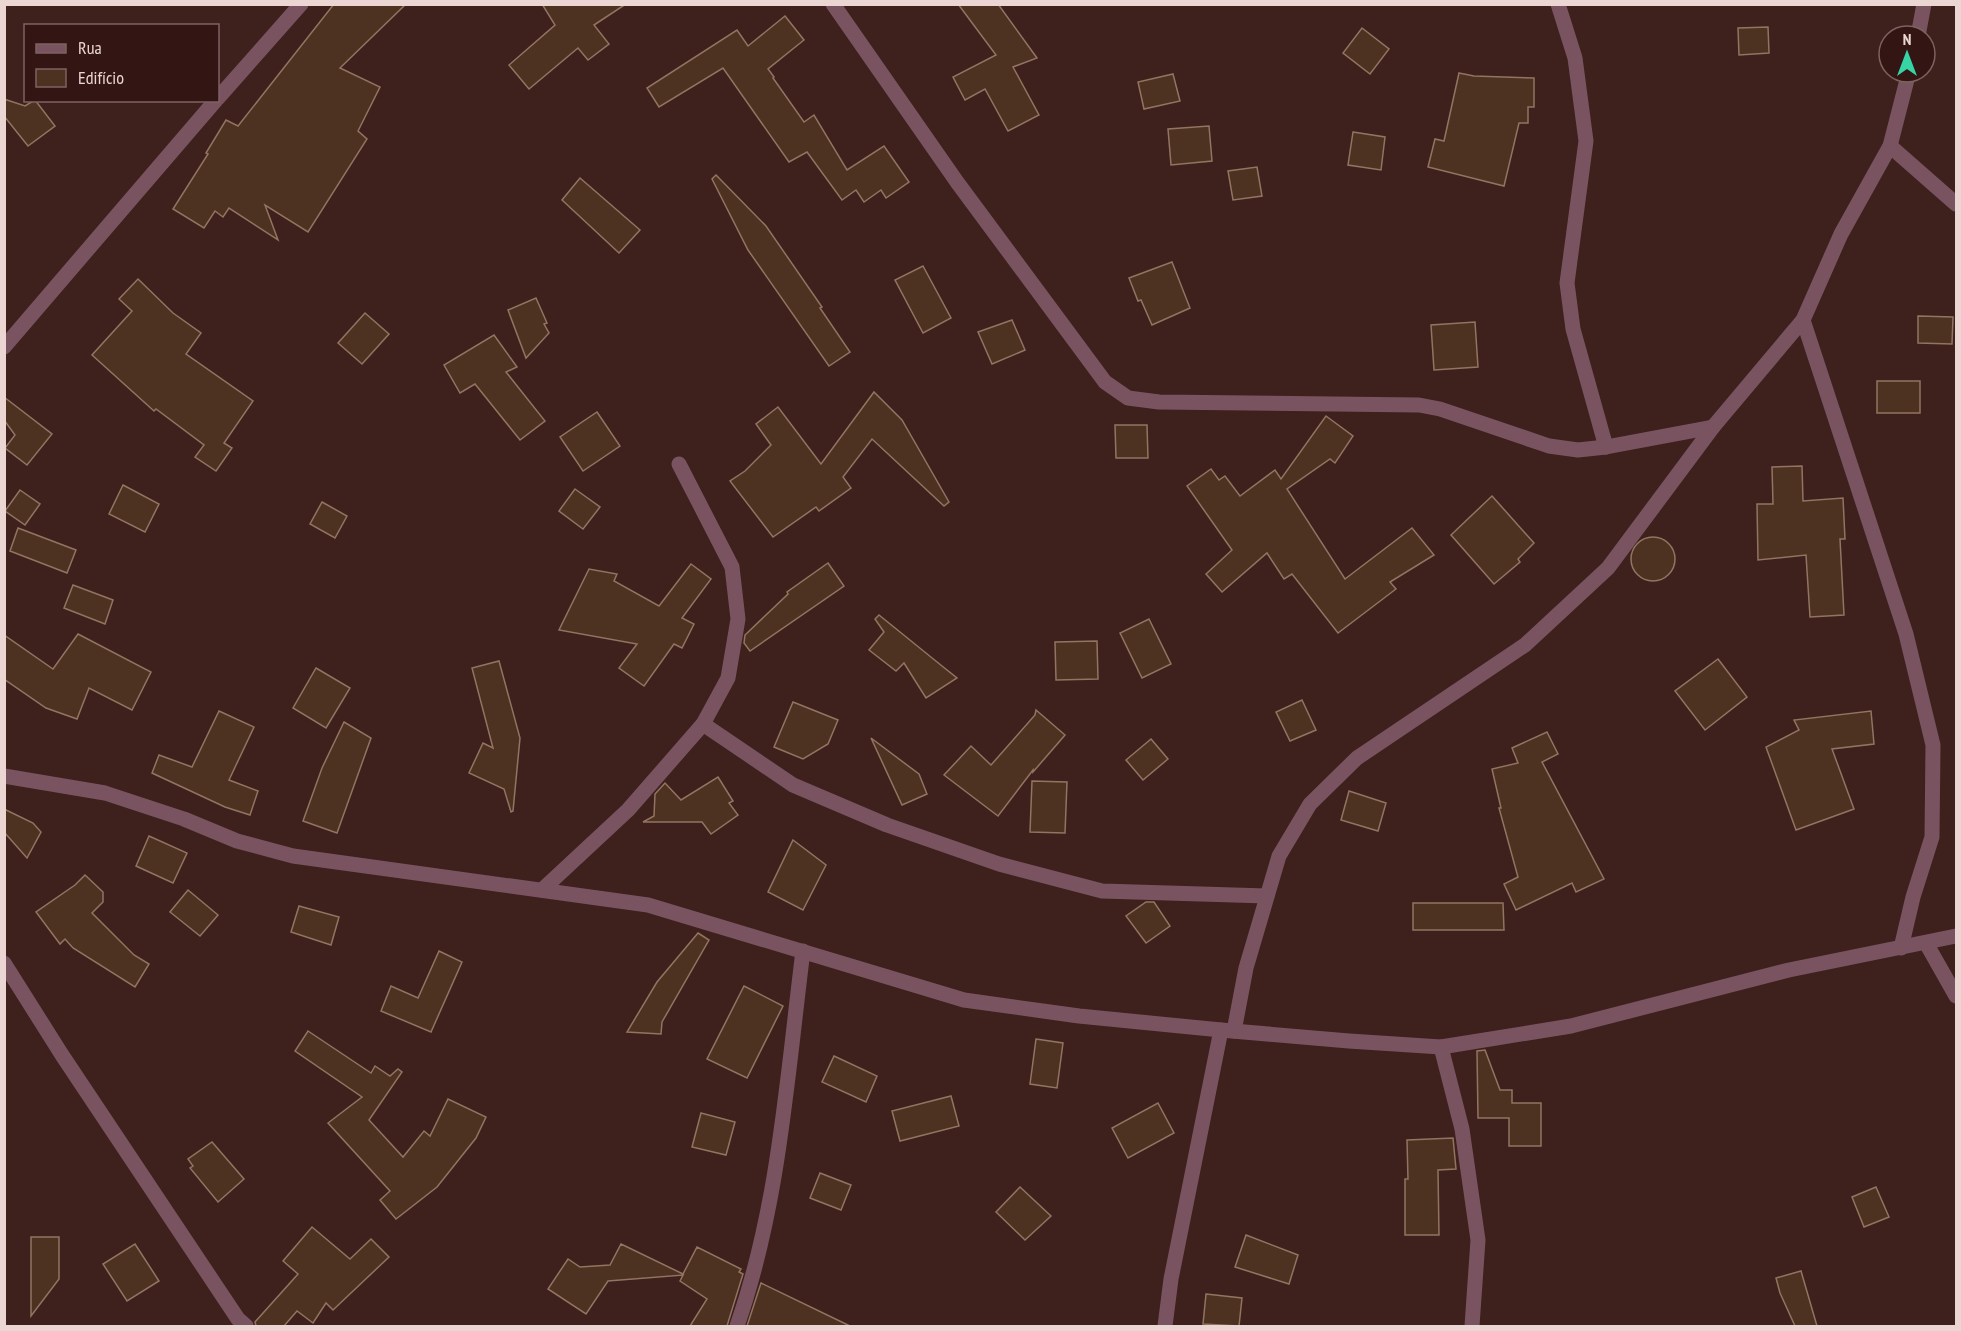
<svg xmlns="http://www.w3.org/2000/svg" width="1961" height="1331" font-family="'PT Sans Narrow',sans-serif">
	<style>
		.building { fill: #4d3221; stroke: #937461; stroke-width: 1.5 }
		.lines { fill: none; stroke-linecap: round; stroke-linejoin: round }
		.minor { stroke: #7a5361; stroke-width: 15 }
	</style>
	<rect width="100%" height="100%" fill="#3e201d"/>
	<g class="building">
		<path d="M334,4H406L340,68L380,87L358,131L367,139L308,232L265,205L278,240L229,208L223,217L215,211L204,228L173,209L208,154L206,153L226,120L238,126Z"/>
		<path d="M542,4H626L594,25L609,44L588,60L578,48L529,89L509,65L555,25Z"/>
		<path d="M958,4H998L1037,58L1013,67L1039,115L1008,131L985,89L965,100L953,77L996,55Z"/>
		<path d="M785,16L804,40L768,69L774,77L773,78L804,122L814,115L847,170L884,146L909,182L886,198L881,190L864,202L856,190L842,200L807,152L789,162L723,68L659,107L647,88L737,30L748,46Z"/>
		<path d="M1768,27L1769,53L1739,55L1738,28Z"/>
		<path d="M1362,28L1389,49L1370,74L1343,53Z"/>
		<path d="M1459,73L1474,76L1534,78V107H1528V123H1519L1504,186L1428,167L1435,139L1444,141Z"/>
		<path d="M1173,74L1180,101L1144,109L1138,82Z"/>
		<path d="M4,99L25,106L35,100L55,126L28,146L4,116Z"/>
		<path d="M1209,126L1212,161L1171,165L1168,129Z"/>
		<path d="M1353,132L1385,137L1381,170L1348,165Z"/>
		<path d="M1257,167L1262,196L1233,200L1228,171Z"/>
		<path d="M716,175L766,226L822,307L820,308L850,352L829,366L748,250L712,179Z"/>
		<path d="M580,178L640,230L619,253L562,200Z"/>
		<path d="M1172,262L1190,308L1152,325L1141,300L1138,301L1129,278Z"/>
		<path d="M923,266L951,318L923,333L895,280Z"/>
		<path d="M138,279L173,313L201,333L186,354L253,401L224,443L232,448L216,471L195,457L204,445L156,409L154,411L92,355L132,311L119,299Z"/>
		<path d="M536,298L547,323L544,324L549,333L526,358L508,310Z"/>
		<path d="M365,313L389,334L362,364L338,343Z"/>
		<path d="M1918,316L1953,317L1952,344L1918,343Z"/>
		<path d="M1012,320L1025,350L992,364L978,332Z"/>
		<path d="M1475,322L1478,367L1434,370L1431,325Z"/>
		<path d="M494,335L517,367L506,372L545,421L520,440L475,384L460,393L444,365Z"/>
		<rect x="1877" y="381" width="43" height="32"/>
		<path d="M874,392L902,420L949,502L944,506L872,439L843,477L851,488L819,511L816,507L773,537L730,481L745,471L771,445L756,424L778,407L821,464Z"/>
		<path d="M4,397L52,434L27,465L5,448L15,435L4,420Z"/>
		<path d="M597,412L620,446L583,471L560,437Z"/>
		<path d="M1326,416L1353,436L1335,463L1330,459L1287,489L1345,579L1412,528L1434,555L1390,582L1396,589L1338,633L1292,574L1284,579L1267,553L1222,592L1206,574L1232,550L1187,486L1211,469L1219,480L1225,476L1240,496L1275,470L1281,479Z"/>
		<path d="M1115,425H1147L1148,458H1116Z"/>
		<path d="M1802,466L1803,501L1843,498L1845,539H1840L1844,615L1810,617L1806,555L1758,560L1757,504H1773L1772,467Z"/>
		<path d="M123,485L159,504L145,532L109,514Z"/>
		<path d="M575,489L600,507L583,529L559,511Z"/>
		<path d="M20,490L40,504L25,525L5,511Z"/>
		<path d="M1492,496L1534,543L1518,559L1520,562L1494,584L1451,535Z"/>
		<path d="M322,502L347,516L335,538L310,524Z"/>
		<path d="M18,528L76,550L67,573L10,551Z"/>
		<circle cx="1653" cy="559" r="22"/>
		<path d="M828,563L844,586L750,651L744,643L745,635L788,594L787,592Z"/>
		<path d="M691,564L711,579L682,618L694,624L682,648L674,644L644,686L619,668L637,644L559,630L589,569L617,574L614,581L659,606Z"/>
		<path d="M73,585L113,600L105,624L64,608Z"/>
		<path d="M879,615L942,666L957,678L926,698L904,663L896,671L869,650L884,632L875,619Z"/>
		<path d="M1149,619L1171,664L1142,678L1120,633Z"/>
		<path d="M78,634L151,672L132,710L89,688L77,719L46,708L4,679V635L53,669Z"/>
		<path d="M1097,641L1098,679L1056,680L1055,642Z"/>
		<path d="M1718,659L1747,697L1705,730L1675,691Z"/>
		<path d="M499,661L520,738L513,811L511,812L504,789L469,773L483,743L493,748L472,668Z"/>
		<path d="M316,668L350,688L326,728L293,708Z"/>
		<path d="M1302,700L1316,730L1290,741L1276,712Z"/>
		<path d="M793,702L838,720L828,744L803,759L774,747Z"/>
		<path d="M1036,710L1065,735L1033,772V770L998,816L944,775L971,746L991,765L1035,715Z"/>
		<path d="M219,711L254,727L229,780L258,791L250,815L225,807L152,773L159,755L192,767Z"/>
		<path d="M1871,711L1874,744L1832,749L1854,809L1796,830L1766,747L1799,730L1794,720Z"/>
		<path d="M344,722L371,738L337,833L303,821L322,768Z"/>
		<path d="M1547,732L1558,754L1542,762L1604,879L1576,892L1572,883L1516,910L1504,884L1518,877L1499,808H1501L1492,769L1518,763L1512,748Z"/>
		<path d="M871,738L919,774L927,794L902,805Z"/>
		<path d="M1151,739L1168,759L1143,780L1126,760Z"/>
		<path d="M718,777L733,801L729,803L738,815L711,834L702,822H643L654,816L655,794L665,783L681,800Z"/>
		<path d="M1032,781L1067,782L1065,833L1030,832Z"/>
		<path d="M1349,791L1386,803L1378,831L1341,820Z"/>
		<path d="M4,809L33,823L41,832L27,858L4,832Z"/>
		<path d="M149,836L187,853L173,883L136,866Z"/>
		<path d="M793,840L826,865L803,910L768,892Z"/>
		<path d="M85,875L103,892V902L92,913L134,955L149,964L135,987L73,948L65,939L60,944L36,912L75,885Z"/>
		<path d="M188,890L218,915L200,936L170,912Z"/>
		<path d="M1146,902H1154L1170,926L1146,943L1126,916Z"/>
		<path d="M1413,903H1503L1504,930H1413Z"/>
		<path d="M299,906L339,917L331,945L291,932Z"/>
		<path d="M698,933L709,940L662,1022L661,1034L627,1032L657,982Z"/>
		<path d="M439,951L462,962L431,1032L381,1011L391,986L418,998Z"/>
		<path d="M744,986L783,1006L747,1078L707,1059Z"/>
		<path d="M308,1031L371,1073L375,1066L390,1076L398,1069L402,1072L369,1120L403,1157L424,1131L430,1136L448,1099L486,1117L476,1138L437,1187L396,1219L380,1200L390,1191L328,1123L362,1097L295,1051Z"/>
		<path d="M1036,1039L1063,1043L1057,1088L1030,1084Z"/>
		<path d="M1485,1050L1500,1090H1512V1103H1541V1146H1509V1118H1478L1477,1051Z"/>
		<path d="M834,1056L877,1076L866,1102L822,1082Z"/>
		<path d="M951,1096L959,1126L900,1141L892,1111Z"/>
		<path d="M1158,1103L1174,1133L1128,1158L1112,1128Z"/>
		<path d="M701,1113L735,1122L726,1155L692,1147Z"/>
		<path d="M1453,1138L1456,1169L1438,1170L1439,1235H1405V1179H1408L1407,1140Z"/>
		<path d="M212,1142L244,1179L218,1202L190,1168L193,1166L188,1159Z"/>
		<path d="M820,1173L851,1185L841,1210L810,1198Z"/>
		<path d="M1020,1187L1051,1216L1025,1240L996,1212Z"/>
		<path d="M1876,1187L1889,1217L1864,1227L1852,1197Z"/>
		<path d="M312,1227L350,1259L371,1239L389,1257L333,1310L326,1303L313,1323L297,1311L284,1326H256L255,1322L298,1274L283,1261Z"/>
		<path d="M1246,1235L1298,1255L1289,1284L1235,1267Z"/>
		<path d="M31,1237H59V1279L31,1316Z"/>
		<path d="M135,1244L159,1281L127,1301L103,1264Z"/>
		<path d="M621,1244L683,1274L697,1247L741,1269L739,1272L743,1274L727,1326H690L707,1299L680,1281L683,1275L608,1281L586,1314L548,1289L568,1259L580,1267L610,1265Z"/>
		<path d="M1801,1271L1817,1326H1795L1780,1293L1776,1278Z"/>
		<path d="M761,1283L850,1326H747Z"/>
		<path d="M1206,1294L1242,1298L1239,1326L1203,1324Z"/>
	</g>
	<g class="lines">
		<g class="minor">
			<path d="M833,4L957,182L1105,382L1128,398L1159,402L1419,405L1440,409L1549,446L1578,450L1606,447L1713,427"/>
			<path d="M1558,4L1575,58L1586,141L1567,283L1573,329L1606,447"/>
			<path d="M1918,36L1924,4"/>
			<path d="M218,98L301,4"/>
			<path d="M1890,146L1956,204"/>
			<path d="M4,347L216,100"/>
			<path d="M703,724L793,785L887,825L999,864L1102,891L1267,896"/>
			<path d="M4,776L105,793L184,819L237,841L293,856L648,905L964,1000L1079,1016L1221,1030L1349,1041L1441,1047L1571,1026L1789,970L1956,936"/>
			<path d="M542,890L628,810L703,724L728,678L738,619L732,567L679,464"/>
			<path d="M1926,943L1956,996"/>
			<path d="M1901,948L1913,897L1932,837L1933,745L1906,634L1803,320L1841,234L1890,146L1909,72"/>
			<path d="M4,963L62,1055L238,1319L246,1326"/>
			<path d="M1234,1031L1246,968L1279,856L1310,804L1357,758L1525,645L1608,568L1713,427L1803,320"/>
			<path d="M1441,1047L1462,1129L1478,1240L1472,1326"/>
			<path d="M737,1326C779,1206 787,1077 803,951"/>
			<path d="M1165,1326L1171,1279L1221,1030"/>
		</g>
	</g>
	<rect width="1961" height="1331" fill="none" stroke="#ebd6d3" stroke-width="12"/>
	<rect x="24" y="24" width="195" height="78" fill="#331614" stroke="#7d6360" stroke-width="1.5"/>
	<rect x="36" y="44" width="30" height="9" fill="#7a5361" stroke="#7d6360" stroke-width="1.5"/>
	<text x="78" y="54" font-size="18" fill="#ebd6d3">Rua</text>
	<rect x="36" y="69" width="30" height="18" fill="#4d3221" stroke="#7d6360" stroke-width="1.5"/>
	<text x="78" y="84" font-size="18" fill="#ebd6d3">Edifício</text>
	<g transform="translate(1907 54)"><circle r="28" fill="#331614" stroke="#7d6360" stroke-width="1.5"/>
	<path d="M0-4.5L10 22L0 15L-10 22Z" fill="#37d4a6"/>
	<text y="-9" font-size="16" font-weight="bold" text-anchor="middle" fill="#ebd6d3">N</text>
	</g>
</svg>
